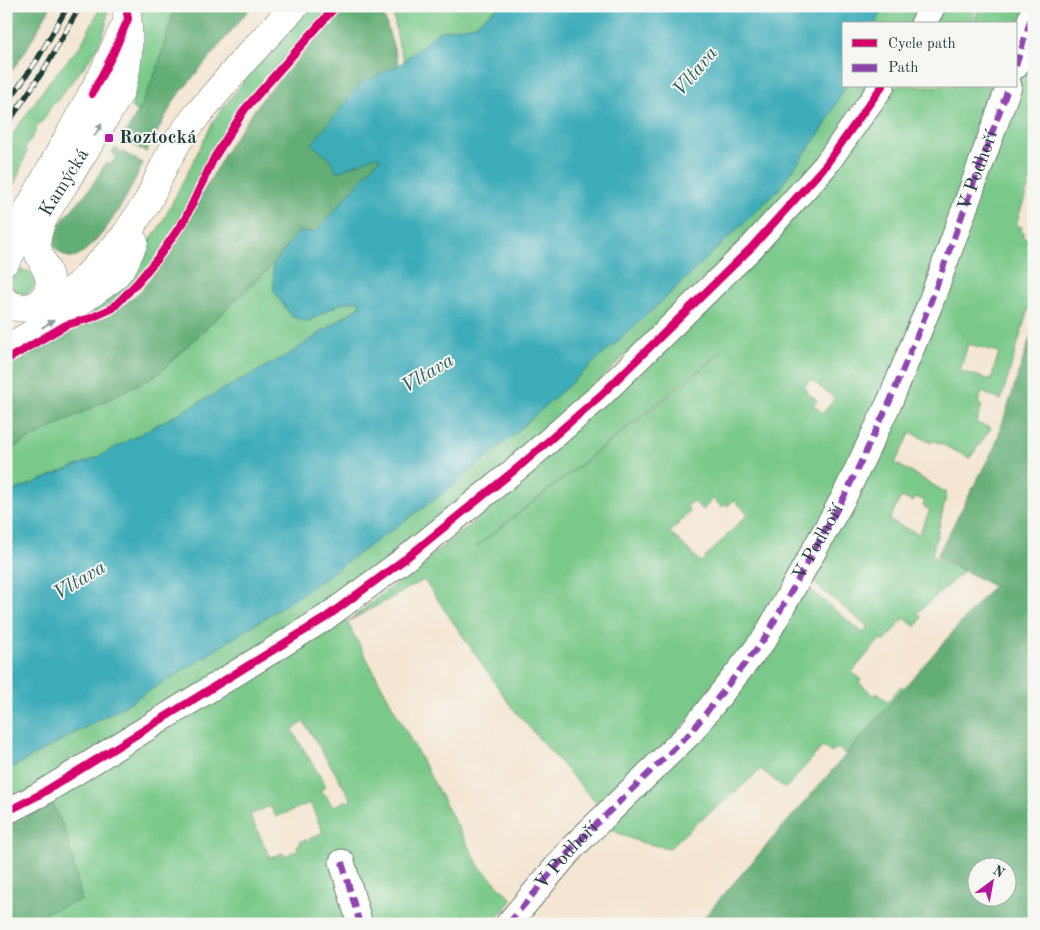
<svg xmlns="http://www.w3.org/2000/svg" width="1040" height="930" font-family="'Old Standard TT',serif">
	<style>
		.green { fill: #7ac98a; stroke: #4c835f; fill-rule: evenodd }
		.forest { fill: #63ad76; stroke: #417555; fill-rule: evenodd }
		.water { fill: #3cacb9; stroke: #2e7476 }
		.lines { fill: none; stroke-linecap: round; stroke-linejoin: round }
		.minor-casing { stroke: #6a786b; stroke-width: 27 }
		.major-casing { stroke: #6a786b; stroke-width: 29 }
		.minor { stroke: #fff; stroke-width: 25 }
		.major { stroke: #fff; stroke-width: 28 }
		.rail-casing { stroke: #1f3d34; stroke-width: 5.5 }
		.rail { stroke: #f6f6f2; stroke-width: 4; stroke-dasharray: 11; stroke-linecap: butt }
		.quiet { stroke: #8e44ad; stroke-width: 6; stroke-dasharray: 12 6; stroke-linecap: butt }
		.cycleway-casing { stroke: #f6f6f2; stroke-width: 11 }
		.cycleway { stroke: #d6006c; stroke-width: 8 }
		.oneway { fill: #8f9e9a }
		.poi-dot { fill: #b5179e; stroke: #f6f6f2; stroke-width: 2 }
		.labels { text-anchor: middle; dominant-baseline: central; stroke-width: 4; stroke-linejoin: round; paint-order: stroke }
		.poi-label { font-size: 19px; font-weight: bold; fill: #1f3d34; stroke: #f6f6f2; text-anchor: start }
		.street-label { font-size: 19px; fill: #1f3d34; stroke: #f6f6f2 }
		.water-label { font-size: 20px; font-style: italic; fill: #285e5c; stroke: #f6f6f2 }
	</style>
	<rect width="100%" height="100%" fill="#f6f6f2"/>
	<filter id="ink" filterUnits="userSpaceOnUse"><feTurbulence type="fractalNoise" baseFrequency=".02" numOctaves="2"/><feDisplacementMap in="SourceGraphic" scale="10" xChannelSelector="R" yChannelSelector="G"/><feConvolveMatrix kernelMatrix="1 2 1 2 8 2 1 2 1" color-interpolation-filters="sRGB"/></filter>
	<filter id="wash" filterUnits="userSpaceOnUse"><feTurbulence type="fractalNoise" baseFrequency=".0096" numOctaves="4" result="noise"/><feDisplacementMap in="SourceGraphic" scale="20" xChannelSelector="R" yChannelSelector="G"/><feGaussianBlur stdDeviation="1.12" result="paint"/><feColorMatrix in="noise" values="0 0 0 0 0 0 0 0 0 0 0 0 0 0 0 0 0 1.4 0 .05"/><feComposite in="paint" operator="in"/></filter>
	<g filter="url(#wash)">
		<rect width="100%" height="100%" fill="#f4e6d2"/>
		<g class="green">
			<path d="M101,6H107L108,9C106,52 77,70 56,103L54,102L42,122L41,121L35,130L36,131L25,148L27,151L14,186L10,138L48,83L81,45Z"/>
			<path d="M142,6H175L158,67L138,112L132,108Z"/>
			<path d="M312,6H331C294,48 254,89 222,134C206,157 197,184 184,209C166,245 131,302 90,314L119,291L134,276L129,270L162,223L214,120L243,82Z"/>
			<path d="M392,6H499L475,25L440,31L404,60L399,47Z"/>
			<path d="M882,6H927L918,24H875Z"/>
			<path d="M943,6H975L972,24H932Z"/>
			<path d="M979,6H1030L1016,24H974Z"/>
			<path d="M1034,40V182L1030,181L1016,225L1022,227L1021,232L1024,233L1022,237L1034,241V289L1001,400L982,392L978,404L982,406L976,423L991,428L970,458L933,440L931,443L911,432L895,463L947,493L932,556L964,571L917,613L922,617L916,627L904,618L884,642L880,639L852,672L861,680L859,683L875,696L877,693L888,702L901,686L905,689L845,754L838,748L831,753L823,746L785,789L761,769C732,797 698,819 670,848C642,844 630,840 606,826L806,586L863,633L868,627L810,580ZM968,344L999,352L991,380L960,371ZM901,497L913,502L916,497L925,501L923,506L930,510L919,534L890,521L891,516Z"/>
			<path d="M845,86H875L821,164L504,474L324,611L6,807V771L117,710L197,662L306,591L438,497L510,438L660,303L779,189L824,127Z"/>
			<path d="M892,86H1003L905,366L763,640L603,811L513,709L424,580L347,622L479,866L513,900L491,924H6V818L308,640L345,619L347,622L471,524L587,416ZM724,350L690,379L476,547ZM810,379L835,398L823,413L813,405L817,400L807,393L808,390L804,387ZM713,499L722,507L725,504L728,506L734,500L748,514L701,562L670,532L691,511L687,507L693,501L703,510ZM304,722L350,797L351,800L348,802L346,800L333,807L325,794L323,795L320,791L326,786L292,730ZM310,803L323,832L309,839L310,840L307,842L306,839L300,842L301,844L297,846L298,850L285,856L283,853L270,858L250,815L270,806L276,817Z"/>
			<path d="M273,265L274,291L306,322L340,304L358,299L361,305L291,353L96,458L6,494V451L158,374Z"/>
			<circle cx="23" cy="282" r="12"/>
		</g>
		<g class="forest">
			<path d="M11,6H51L25,52L6,79V13Z"/>
			<path d="M175,6H252L175,99L146,152L122,139L138,112L158,67Z"/>
			<path d="M346,6H381L399,65L361,83L313,144L331,160L337,172L376,156L380,158L316,232H298L273,265L158,374L6,451V365L55,336L109,316L140,292L172,249L229,146L263,98Z"/>
			<path d="M115,148L143,163C130,191 103,246 72,258C29,246 73,210 87,192C94,183 100,172 106,163L111,164L117,157L112,153Z"/>
			<path d="M1034,326V924H698L993,586L937,556L995,446ZM978,868H1008V898H978Z"/>
			<path d="M53,804L67,836L82,900L11,924H6V829Z"/>
		</g>
		<path class="water" d="M499,6H883L875,24H844V86H845L824,127L779,189L660,303L510,438L438,497L306,591L197,662L117,710L6,771V494L96,458L291,353L360,306L358,300L340,304L307,322L291,316L274,291L273,265L298,232H316L380,158L376,156L337,172L331,160L312,144L361,83L399,65L440,31L475,25Z"/>
	</g>
	<g filter="url(#ink)">
		<g class="lines">
			<g class="minor-casing">
				<g id="minor">
					<path d="M923,24L933,6"/>
					<path d="M1016,66L1034,8"/>
					<path d="M6,812L39,795L325,618L405,559L521,465L601,395L752,247L825,166L882,86"/>
					<path d="M342,862L360,924"/>
					<path id="s1" d="M508,924L573,847L691,732L765,638L844,497L890,401L930,304L1009,86"/>
				</g>
			</g>
			<g class="major-casing">
				<g id="major">
					<path d="M6,261L12,251L21,223L103,74L123,30"/>
					<path id="s2" d="M6,302C19,311 37,310 46,295C59,274 33,259 37,238C40,218 54,200 64,184C83,153 103,123 120,92C130,65 130,35 126,6"/>
					<path d="M36,305L62,296L78,286L124,237L148,201L164,166L179,139L197,115L245,59L295,6"/>
					<path d="M6,349L54,321L114,277L124,264L134,242"/>
				</g>
			</g>
			<use href="#minor" class="minor"/>
			<use href="#major" class="major"/>
			<g class="rail-casing">
				<g id="rail">
					<path d="M6,105L37,60L68,6"/>
					<path d="M6,126L47,65L80,6"/>
				</g>
			</g>
			<use href="#rail" class="rail"/>
			<g class="quiet">
				<path d="M1016,66L1034,8"/>
				<path d="M342,862L360,924"/>
				<path d="M508,924L573,847L691,732L765,638L844,497L890,401L930,304L1009,86"/>
			</g>
			<g class="cycleway-casing">
				<g id="cycleway">
					<path d="M92,94L113,54L128,19L126,6"/>
					<path d="M6,360L66,325L91,318L113,308L137,283L160,255L185,219L214,158L245,109L336,6"/>
					<path d="M6,812L39,795L325,618L405,559L521,465L601,395L752,247L825,166L882,86"/>
				</g>
			</g>
			<use href="#cycleway" class="cycleway"/>
		</g>
		<defs><path id="oneway-solid" d="M-6-.8H1V-3.2L6.5 0L1 3.2V.8H-6Z" transform="scale(1.25)"/></defs>
		<g class="oneway">
			<use href="#oneway-solid" transform="translate(98 130) rotate(-58)"/>
			<use href="#oneway-solid" transform="translate(48 324) rotate(-31)"/>
		</g>
	</g>
	<rect class="poi-dot" x="104" y="133" width="10" height="10" rx="2.5"/>
	<g class="labels">
		<g class="poi-label">
			<text x="119" y="138">Roztocká</text>
		</g>
		<g class="street-label">
			<text stroke="none"><textPath href="#s1" startOffset="900">V Podhoří</textPath></text>
			<text stroke="none"><textPath href="#s2" startOffset="168">Kamýcká</textPath></text>
			<text stroke="none"><textPath href="#s1" startOffset="495">V Podhoří</textPath></text>
			<text stroke="none"><textPath href="#s1" startOffset="90">V Podhoří</textPath></text>
		</g>
		<g class="water-label">
			<text transform="translate(696 72) rotate(-50)">Vltava</text>
			<text transform="translate(428 374) rotate(-31)">Vltava</text>
			<text transform="translate(80 581) rotate(-31)">Vltava</text>
		</g>
	</g>
	<rect width="1040" height="930" fill="none" stroke="#f6f6f2" stroke-width="25"/>
	<rect x="842" y="22" width="175" height="65" fill="#f6f6f2" stroke="#a0aca6"/>
	<rect x="852" y="39" width="25" height="8" fill="#d6006c" stroke="#a0aca6"/>
	<text x="888" y="48" font-size="15" fill="#1f3d34">Cycle path</text>
	<rect x="852" y="64" width="25" height="8" fill="#8e44ad" stroke="#a0aca6"/>
	<text x="888" y="72" font-size="15" fill="#1f3d34">Path</text>
	<g transform="translate(992 882) rotate(32)"><circle r="24" fill="#f6f6f2" stroke="#a0aca6"/>
	<path d="M0-4L9 19L0 12L-9 19Z" fill="#b5179e"/>
	<text y="-8" font-size="14" font-weight="bold" text-anchor="middle" fill="#1f3d34">N</text>
	</g>
</svg>
